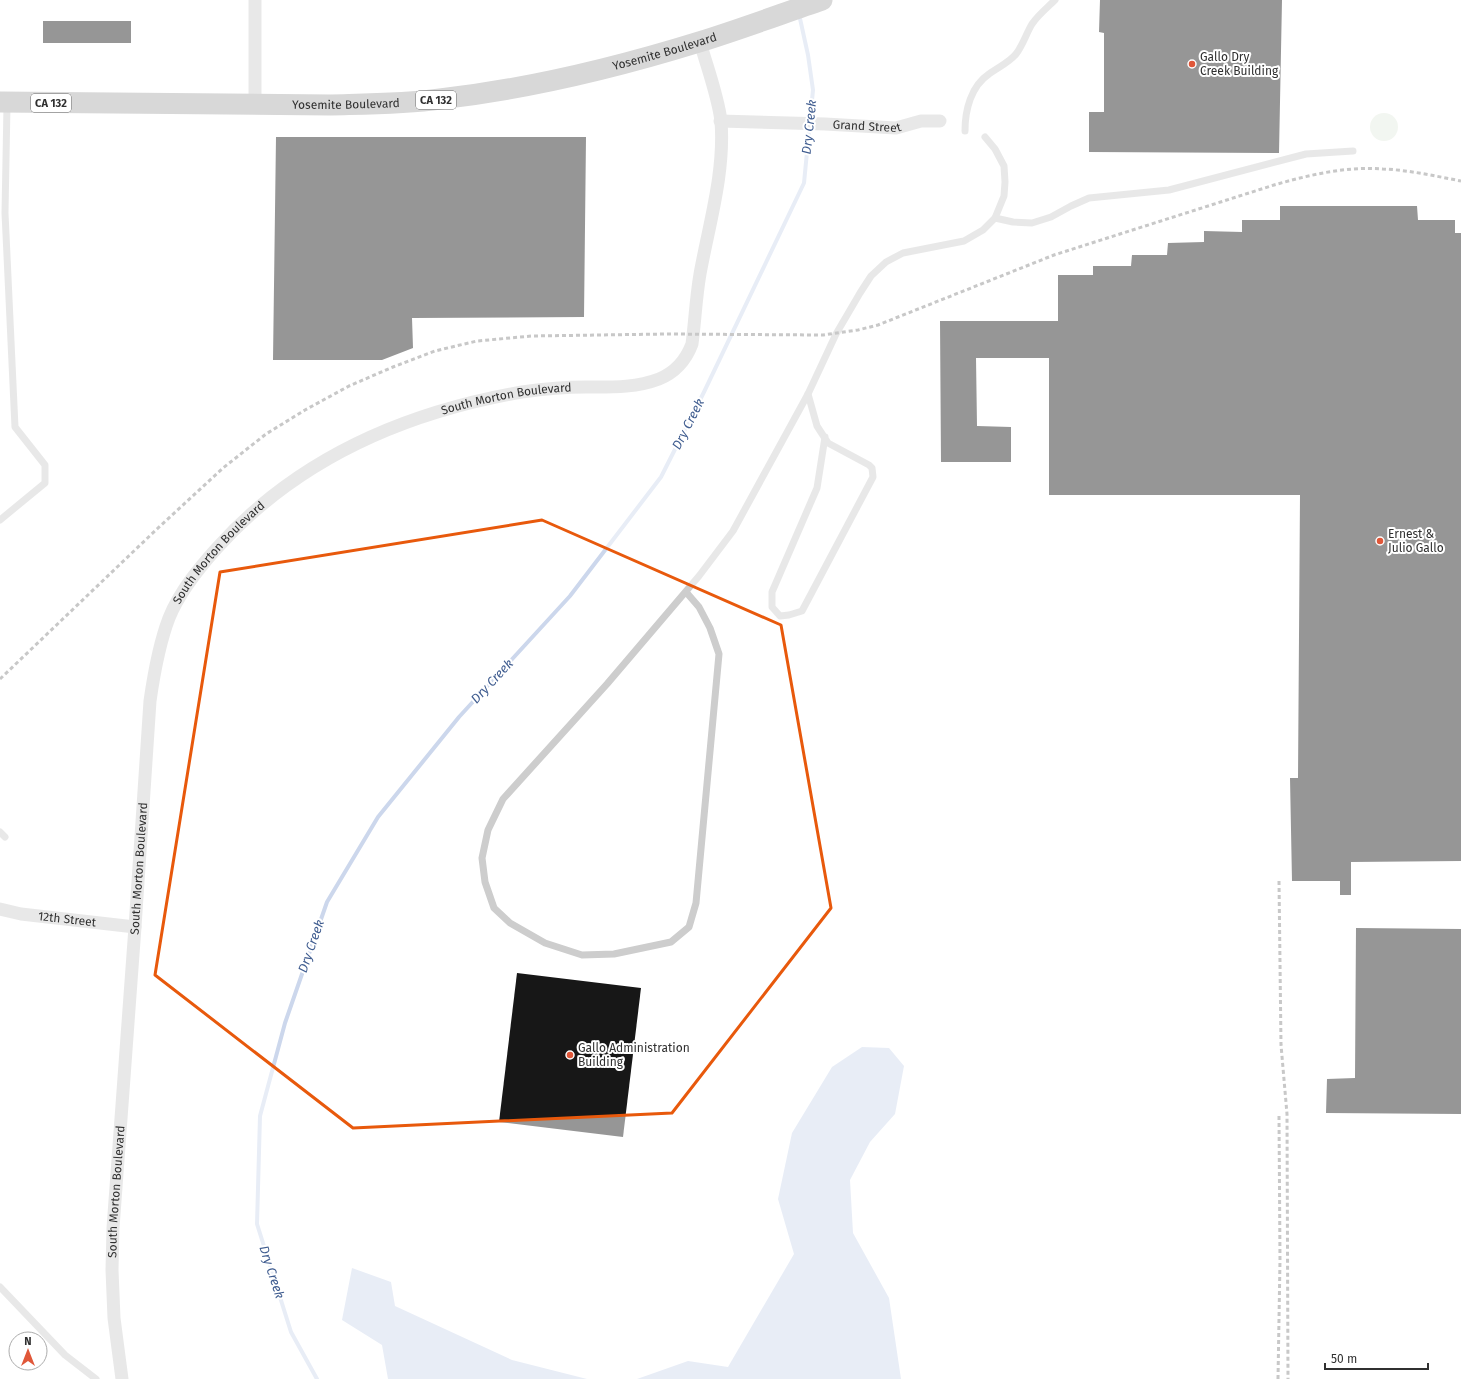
<svg xmlns="http://www.w3.org/2000/svg" width="1461" height="1379" font-family="'Fira Sans',sans-serif">
	<style>
		.green { fill: #e3ecdf }
		.water { fill: #ccd7ec }
		.lines { fill: none; stroke-linecap: round; stroke-linejoin: round }
		.stream { stroke: #ccd7ec; stroke-width: 4 }
		.building { fill: #171717 }
		.service { stroke: #cdcdcd; stroke-width: 7 }
		.minor { stroke: #cdcdcd; stroke-width: 13 }
		.primary { stroke: #a8a8a8; stroke-width: 21 }
		.rail { stroke: #858585; stroke-width: 3; stroke-dasharray: 4 3; stroke-linecap: butt }
		.marked { fill: none; stroke: #e8590c; stroke-width: 3; stroke-linejoin: round }
		.poi-dot { fill: #e05739; stroke: #fff; stroke-width: 1.5 }
		.labels { text-anchor: middle; dominant-baseline: central; stroke-width: 4; stroke-linejoin: round; paint-order: stroke }
		.shield { fill: #fff; stroke: #6e6e6e; stroke-width: 1 }
		.shield-label { font-size: 11px; font-weight: bold; fill: #303030 }
		.street-label { font-size: 12px; fill: #303030; stroke: #fff }
		.poi-label { font-size: 12px; fill: #303030; stroke: #fff; text-anchor: start }
		.water-label { font-size: 13px; font-style: italic; fill: #405d90; stroke: #fff }
	</style>
	<rect width="100%" height="100%" fill="#fff"/>
	<circle class="green" cx="1384" cy="127" r="14"/>
	<g class="water">
		<path d="M862,1047L889,1048L904,1066L895,1114L870,1142L850,1180L853,1233L889,1298L901,1379H637L688,1361L728,1367L794,1254L778,1199L792,1133L832,1067Z"/>
		<path d="M352,1268L391,1282L395,1306L512,1360L587,1379H388L382,1345L342,1320Z"/>
	</g>
	<g class="lines">
		<path class="stream" d="M317,1379L291,1332L257,1224L260,1116L285,1023L327,902L378,817L459,717L570,596L661,477L704,392L804,183L813,90L808,55L799,14"/>
	</g>
	<g class="building">
		<path d="M1100,0H1282L1279,153L1089,152V112H1104V33L1099,32Z"/>
		<rect x="43" y="21" width="88" height="22"/>
		<path d="M276,137H586L584,317L412,318L413,348L382,360H273Z"/>
		<path d="M1280,206H1417L1418,220H1455V233H1461V861L1351,862V895H1340V881H1292L1290,778H1298L1300,495H1049V358H976L977,426L1011,427V462H941L940,321H1058V275H1093V266H1131L1132,255H1167L1168,243L1204,242V231L1242,232V220H1280Z"/>
		<path d="M1356,928L1461,929V1114L1326,1113L1327,1079L1355,1078Z"/>
		<path d="M517,973L641,988L623,1137L499,1122Z"/>
	</g>
	<g class="lines">
		<g class="service">
			<path d="M965,131C965,110 971,86 989,74C998,67 1009,63 1016,54C1023,45 1026,34 1032,24C1038,15 1048,7 1055,0"/>
			<path d="M995,218L1013,222L1032,223L1051,217L1071,206L1089,198L1169,190L1306,154L1353,151"/>
			<path d="M808,394L817,426L828,443L869,465L872,468L873,477L802,611L789,615L780,616L772,607V592L817,488L825,437"/>
			<path d="M0,520L45,483V465L15,427L5,213L7,105"/>
			<path d="M686,592L699,607L710,628L719,654L696,903L689,927L671,942L614,954L582,955L545,943L510,923L494,908L485,882L482,858L488,830L503,799L607,684L699,576L733,531L808,394L836,334L860,293L871,276L886,262L903,253L964,241L983,230L995,218L1004,196L1005,182L1004,166L995,149L985,137"/>
			<path d="M0,832L5,837"/>
			<path d="M0,1287L65,1355L96,1379"/>
		</g>
		<g class="minor">
			<path d="M255,0V105"/>
			<path id="s1" d="M720,121L825,124L896,128L921,121H940"/>
			<path id="s2" d="M0,909L21,914L135,927"/>
			<path id="s3" d="M122,1379L114,1318L112,1270L113,1228L135,927L150,701C154,673 159,644 169,618C180,591 199,568 217,548C297,459 406,412 522,392C543,389 565,387 586,387C610,387 636,388 659,379C676,372 686,360 692,344C695,321 696,297 700,274C709,224 725,173 721,121C718,96 707,67 700,42"/>
		</g>
		<path class="primary" id="s4" d="M0,102L331,105C368,104 404,104 440,99C528,89 615,68 699,42C741,29 781,14 822,0"/>
		<g class="rail">
			<path d="M0,679L158,528L223,468L266,434L305,410L349,386L393,367L435,351L477,341L532,336L667,334L823,335L858,330L878,325L1054,255L1274,185C1309,175 1346,166 1383,169C1409,170 1435,176 1461,181"/>
			<path d="M1279,881L1281,1045L1287,1114L1288,1379"/>
			<path d="M1278,1379L1280,1260L1279,1115"/>
		</g>
	</g>
	<path d="M0 0H1461V1379H0ZM542,520L781,625L831,908L672,1113L353,1128L155,975L220,572Z" fill="#fff" fill-opacity=".55" fill-rule="evenodd"/>
	<path class="marked" d="M542,520L781,625L831,908L672,1113L353,1128L155,975L220,572Z"/>
	<g class="poi-dot">
		<circle cx="1192" cy="64" r="4"/>
		<circle cx="1380" cy="541" r="4"/>
		<circle cx="570" cy="1055" r="4"/>
	</g>
	<g class="labels">
		<g class="shield">
			<rect x="416" y="91" width="40" height="18" rx="3"/>
			<rect x="31" y="94" width="40" height="18" rx="3"/>
		</g>
		<g class="shield-label">
			<text x="436" y="100">CA 132</text>
			<text x="51" y="103">CA 132</text>
		</g>
		<g class="street-label">
			<text stroke="none"><textPath href="#s4" startOffset="670">Yosemite Boulevard</textPath></text>
			<text stroke="none"><textPath href="#s4" startOffset="346">Yosemite Boulevard</textPath></text>
			<text stroke="none"><textPath href="#s1" startOffset="147">Grand Street</textPath></text>
			<text stroke="none"><textPath href="#s3" startOffset="1183">South Morton Boulevard</textPath></text>
			<text stroke="none"><textPath href="#s3" startOffset="848">South Morton Boulevard</textPath></text>
			<text stroke="none"><textPath href="#s3" startOffset="512">South Morton Boulevard</textPath></text>
			<text stroke="none"><textPath href="#s2" startOffset="68">12th Street</textPath></text>
			<text stroke="none"><textPath href="#s3" startOffset="188">South Morton Boulevard</textPath></text>
		</g>
		<g class="poi-label">
			<text x="1200" y="57">Gallo Dry<tspan x="1200" dy="14">Creek Building</tspan></text>
			<text x="1388" y="534">Ernest &amp;<tspan x="1388" dy="14">Julio Gallo</tspan></text>
			<text x="578" y="1048">Gallo Administration<tspan x="578" dy="14">Building</tspan></text>
		</g>
		<g class="water-label">
			<text transform="translate(809 127) rotate(-84)">Dry Creek</text>
			<text transform="translate(688 424) rotate(-63)">Dry Creek</text>
			<text transform="translate(492 681) rotate(-47)">Dry Creek</text>
			<text transform="translate(311 946) rotate(-71)">Dry Creek</text>
			<text transform="translate(272 1272) rotate(72)">Dry Creek</text>
		</g>
	</g>
	<g transform="translate(28 1351)"><circle r="19" fill="#ffffff" stroke="#acacac"/>
	<path d="M0-3L7 15L0 10L-7 15Z" fill="#e05739"/>
	<text y="-6" font-size="11" font-weight="bold" text-anchor="middle" fill="#303030">N</text>
	</g>
	<path d="M1325 1363v6h103v-6" fill="none" stroke="#303030" stroke-width="2"/>
	<text x="1331" y="1363" font-size="12" fill="#303030" stroke="#ffffff" stroke-width="3" paint-order="stroke">50 m</text>
</svg>
